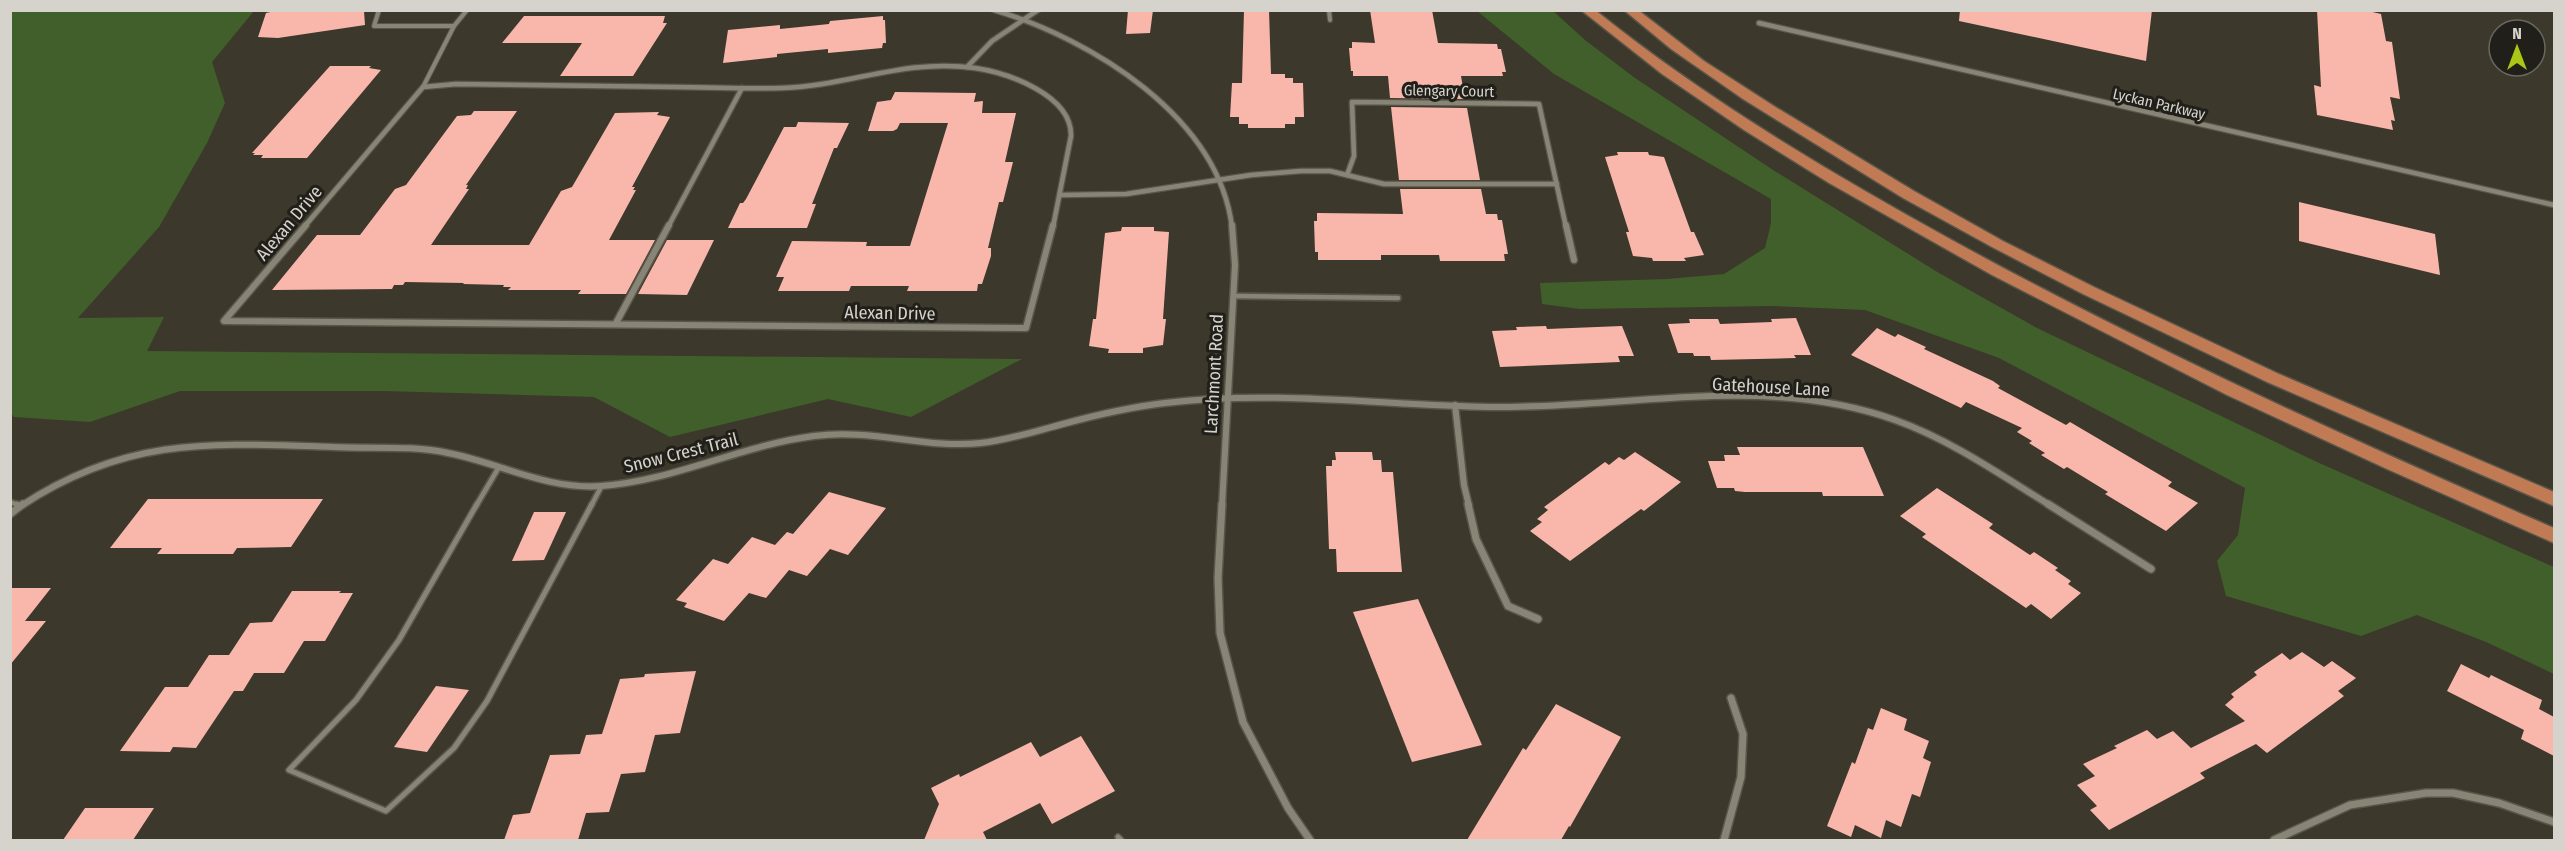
<svg xmlns="http://www.w3.org/2000/svg" width="2565" height="851" font-family="'Fira Sans Condensed',sans-serif">
	<style>
		.green { fill: #405f2a }
		.building { fill: #f9b7ac }
		.lines { fill: none; stroke-linecap: round; stroke-linejoin: round }
		.lane-far2-casing { stroke: #58554a; stroke-width: 6 }
		.lane-far1-casing { stroke: #58554a; stroke-width: 8 }
		.lane-casing { stroke: #58554a; stroke-width: 8 }
		.street-far2-casing { stroke: #58554a; stroke-width: 7 }
		.street-far1-casing { stroke: #58554a; stroke-width: 9 }
		.street-casing { stroke: #58554a; stroke-width: 10 }
		.highway-casing { stroke: #58554a; stroke-width: 3 }
		.lane-far2 { stroke: #898576; stroke-width: 4 }
		.lane-far1 { stroke: #898576; stroke-width: 4.5 }
		.lane { stroke: #898576; stroke-width: 5 }
		.street-far2 { stroke: #898576; stroke-width: 4.5 }
		.street-far1 { stroke: #898576; stroke-width: 6 }
		.street { stroke: #898576; stroke-width: 7 }
		.highway { fill: #c07a54; fill-rule: evenodd }
		.labels { text-anchor: middle; dominant-baseline: central; stroke-width: 6; stroke-linejoin: round; paint-order: stroke }
		.far-street-label { font-size: 15px; fill: #d5d3cb; stroke: #211f19 }
		.street-label { font-size: 18px; fill: #d5d3cb; stroke: #211f19 }
	</style>
	<rect width="100%" height="100%" fill="#3c382b"/>
	<g class="green">
		<path d="M10,11H254L212,62L225,103L207,143L159,227L78,318L164,317L147,351L1022,359L911,417L828,399L670,437L594,397L383,391H180L90,422L14,417L10,412Z"/>
		<path d="M1477,11H1553L1585,40L1635,78L1773,170L1939,273L2037,328L2317,462L2554,567V674L2486,642L2417,615L2361,636L2226,596L2217,561L2238,535L2245,488L1999,358L1865,310L1774,306L1580,309L1542,304L1540,283L1667,279L1724,274L1765,248L1771,223V199L1554,74Z"/>
	</g>
	<g class="building">
		<path d="M1128,10H1153L1150,33L1126,34Z"/>
		<path d="M1244,10H1269L1271,74H1285V78H1293V83H1303L1304,117H1295V124H1285V128H1248V124H1239V117H1230L1232,83H1242Z"/>
		<path d="M1370,10H1432L1438,43L1497,44L1498,49H1501L1506,72H1502L1503,76H1461L1465,99L1390,98L1388,76H1353V71H1351L1349,48H1352V42L1375,43Z"/>
		<path d="M1960,10H2152L2146,61L1959,21Z"/>
		<path d="M2317,10H2364L2381,14L2386,41L2392,42L2400,99L2390,97L2395,121L2391,120L2393,130L2317,115L2314,85L2321,87Z"/>
		<path d="M275,11H364L365,25L278,38L258,37L266,13Z"/>
		<path d="M524,16H665L663,23H667L633,76H560L582,43H502Z"/>
		<path d="M883,16V20H885L886,43H883L882,48L828,53V49L777,54V57L723,63L728,30L780,25V29L829,24L830,21Z"/>
		<path d="M330,66H371L369,68L381,70L307,158H261L263,155H253L255,153H252Z"/>
		<path d="M895,92L976,93L974,102L983,101L982,113H1016L1005,162H1013L1003,202H999L988,248H991V256L982,284H978L977,291H907L909,286H851L849,291H778L784,277H776L792,241L867,242L866,246H910L948,123H900L897,129L893,131H868L877,102L891,100Z"/>
		<path d="M1391,107L1467,108L1480,180H1399Z"/>
		<path d="M474,111H517L466,185H468L466,189H469L431,245H529L561,191L572,187L615,113L659,112L657,115L670,117L632,187H635L633,190H636L609,240H655L626,294H578L581,290H508L511,287H503L504,285L463,284L464,283L405,282L403,285H394L392,289L272,290L317,235H360L395,189L406,185L457,116L471,115Z"/>
		<path d="M798,122L849,123L837,148H834L814,199L812,204H816L807,228H728L740,203H743L746,199L784,127H796Z"/>
		<path d="M1617,152H1648L1649,155L1664,157L1691,232H1694L1704,255L1684,258L1686,261H1653L1652,258L1633,256L1626,232H1629L1605,157L1618,155Z"/>
		<path d="M1400,189H1481L1486,214H1497L1498,220H1502L1508,254H1504L1505,261H1440L1439,255H1381V260H1318V252H1315L1314,221H1317V213L1403,214Z"/>
		<path d="M2299,202L2435,234L2440,275L2299,241Z"/>
		<path d="M1122,227H1154V231L1169,232L1163,319H1166L1163,345L1143,348V353H1108L1109,349L1089,346L1093,319H1096L1105,233L1121,231Z"/>
		<path d="M667,240H714L687,295L638,294Z"/>
		<path d="M1796,318L1811,355H1794L1796,358L1711,360L1710,356H1694L1693,353H1678L1668,324L1690,323L1689,319H1718L1720,324L1772,322L1771,319Z"/>
		<path d="M1546,326L1547,329L1622,326L1634,356H1618L1620,362L1500,367L1492,331L1517,330L1516,327Z"/>
		<path d="M1877,328L1895,337L1898,334L1926,347L1924,349L1993,381L2000,386L1998,388L2066,425L2070,422L2172,482L2168,486L2198,503L2166,531L2105,494L2108,492L2067,467L2064,469L2041,455L2045,453L2029,443L2032,441L2017,432L2022,428L1966,402L1961,408L1851,355Z"/>
		<path d="M1737,447H1863L1884,496H1823L1822,492H1745L1735,491L1734,488H1717L1708,461H1725L1724,455H1740Z"/>
		<path d="M1335,452H1372L1373,460H1381L1382,472H1393L1402,572H1337L1336,549H1329L1326,466H1332V460H1336Z"/>
		<path d="M1635,452L1681,482L1644,511L1641,509L1570,561L1530,531L1542,522L1537,519L1548,510L1544,507L1605,462L1609,465L1619,457L1624,460Z"/>
		<path d="M1937,488L1993,524L1989,528L2030,555L2034,552L2058,568L2055,570L2071,581L2068,584L2081,593L2051,619L2031,604L2026,608L1922,537L1926,534L1900,516Z"/>
		<path d="M829,492L886,508L848,555L830,549L807,576L789,570L766,598L749,593L724,621L684,607L687,603L676,600L713,559L728,564L752,537L775,545L787,532L793,534Z"/>
		<path d="M148,499H323L291,547L237,548L233,554H157L162,548H110Z"/>
		<path d="M534,512H566L544,560L512,561Z"/>
		<path d="M10,588H51L25,621H46L10,665Z"/>
		<path d="M292,591H341L339,593H353L325,641H304L284,673H254L243,691H234L196,748L173,747L170,752L120,751L165,687H188L209,655H229L250,623L272,622Z"/>
		<path d="M1418,599L1482,745L1412,762L1353,612Z"/>
		<path d="M2302,652L2324,667L2332,661L2356,678L2338,691L2344,696L2267,753L2256,744L2200,773L2205,778L2109,830L2090,810L2097,806L2077,785L2095,776L2083,764L2117,748L2114,746L2147,730L2157,739L2173,731L2191,748L2245,721L2225,705L2234,697L2231,694L2257,675L2254,672L2282,653L2290,660Z"/>
		<path d="M2461,664L2489,678L2491,675L2542,700L2539,709L2554,717V756L2521,739L2524,730L2447,691Z"/>
		<path d="M696,671L680,733L655,735L645,772L621,774L609,812L586,813L578,840H504L513,815L530,813L550,755L580,754L586,735L602,734L620,679L644,677L645,674Z"/>
		<path d="M436,686L469,690L427,752L394,747Z"/>
		<path d="M1556,704L1621,737L1570,827L1569,826L1561,840H1467L1523,748L1526,750Z"/>
		<path d="M1881,708L1907,719L1904,730L1929,741L1923,758L1931,762L1920,797L1912,794L1901,827L1886,820L1881,838L1855,825L1851,837L1827,826L1852,762L1855,764L1868,728L1873,730Z"/>
		<path d="M1081,736L1115,791L1052,824L1040,803L983,832L987,840H924L939,804L931,788L959,774L960,777L1031,742L1040,757Z"/>
		<path d="M85,808H154L133,840H63Z"/>
	</g>
	<g class="lines">
		<g class="lane-far2-casing">
			<g id="lane-far2">
				<path d="M379,10L374,26H454"/>
				<path d="M1329,10L1330,20"/>
				<path d="M423,87L454,26L467,10"/>
			</g>
		</g>
		<g class="lane-far1-casing">
			<g id="lane-far1">
				<path d="M1234,296L1398,298"/>
				<path d="M10,502L21,506"/>
				<path d="M476,506L499,467"/>
				<path d="M591,506L601,487"/>
			</g>
		</g>
		<g class="lane-casing">
			<g id="lane">
				<path d="M17,504L21,506"/>
				<path d="M477,504L399,640L356,700L289,770L386,811L454,748L487,701L592,504"/>
				<path d="M1118,837L1121,840"/>
			</g>
		</g>
		<g class="street-far2-casing">
			<g id="street-far2">
				<path d="M994,10C1091,39 1218,116 1232,227"/>
				<path d="M1759,23L2554,205"/>
				<path d="M967,67L992,41L1038,10"/>
				<path d="M1347,175L1354,156L1352,102L1539,104L1566,227"/>
				<path d="M1061,195L1126,194L1251,175L1301,171H1330L1384,184H1557"/>
				<path d="M304,227L423,87L456,84C529,85 601,86 674,87C710,87 746,89 782,88C850,86 904,58 975,68C1008,73 1072,95 1071,136L1053,227"/>
				<path d="M668,227L742,88"/>
			</g>
		</g>
		<g class="street-far1-casing">
			<g id="street-far1">
				<path d="M306,225L224,321L1026,328L1053,225"/>
				<path d="M1566,225L1574,260"/>
				<path d="M616,323L669,225"/>
				<path d="M1455,405L1464,485L1469,506"/>
				<path d="M21,506C127,436 213,443 333,447C371,449 412,445 448,453C500,463 547,490 601,486C674,481 742,445 814,436C872,428 925,449 981,443C1009,440 1036,431 1063,424C1096,415 1131,407 1165,403C1273,390 1382,405 1489,407C1624,409 1764,373 1895,420C1951,440 2001,475 2051,506"/>
				<path d="M1222,506L1235,265L1232,225"/>
			</g>
		</g>
		<g class="street-casing">
			<g id="street">
				<path d="M1222,504L1218,578L1220,633L1243,722L1288,808L1310,840"/>
				<path d="M1468,504L1476,539L1508,606L1538,619"/>
				<path d="M2048,504L2151,569"/>
				<path d="M10,514L23,504"/>
				<path d="M1724,840L1741,777L1743,734L1731,698"/>
				<path d="M2274,840L2350,805L2426,793H2453L2499,803L2554,822"/>
			</g>
		</g>
		<g class="highway-casing">
			<g id="highway">
				<path d="M1581,10H1595C1706,99 1827,171 1950,239C2146,347 2350,439 2554,528V543L2387,469L2227,395L1992,275L1829,183L1744,130L1662,74Z"/>
				<path d="M1624,10H1638L1704,61L1777,108L1914,191L2003,241L2094,287L2279,374L2554,492V506L2267,382L2083,294L1992,247L1903,198L1743,99L1671,49Z"/>
			</g>
		</g>
		<use href="#lane-far2" class="lane-far2"/>
		<use href="#lane-far1" class="lane-far1"/>
		<use href="#lane" class="lane"/>
		<use href="#street-far2" class="street-far2"/>
		<use href="#street-far1" class="street-far1"/>
		<use href="#street" class="street"/>
		<use href="#highway" class="highway"/>
	</g>
	<g class="labels">
		<g class="far-street-label">
			<text transform="translate(1449 91) rotate(1)">Glengary Court</text>
			<text transform="translate(2159 104) rotate(13)">Lyckan Parkway</text>
		</g>
		<g class="street-label">
			<text transform="translate(289 223) rotate(-50)">Alexan Drive</text>
			<text transform="translate(890 313) rotate(1)">Alexan Drive</text>
			<text transform="translate(1214 374) rotate(-87)">Larchmont Road</text>
			<text transform="translate(1771 387) rotate(3)">Gatehouse Lane</text>
			<text transform="translate(681 453) rotate(-14)">Snow Crest Trail</text>
		</g>
	</g>
	<rect width="2565" height="851" fill="none" stroke="#d5d3cb" stroke-width="24"/>
	<g transform="translate(2517 48)"><circle r="28" fill="#211f19" stroke="#696760" stroke-width="1.5"/>
	<path d="M0-4.5L10 22L0 15L-10 22Z" fill="#abc614"/>
	<text y="-9" font-size="16" font-weight="bold" text-anchor="middle" fill="#d5d3cb">N</text>
	</g>
</svg>
